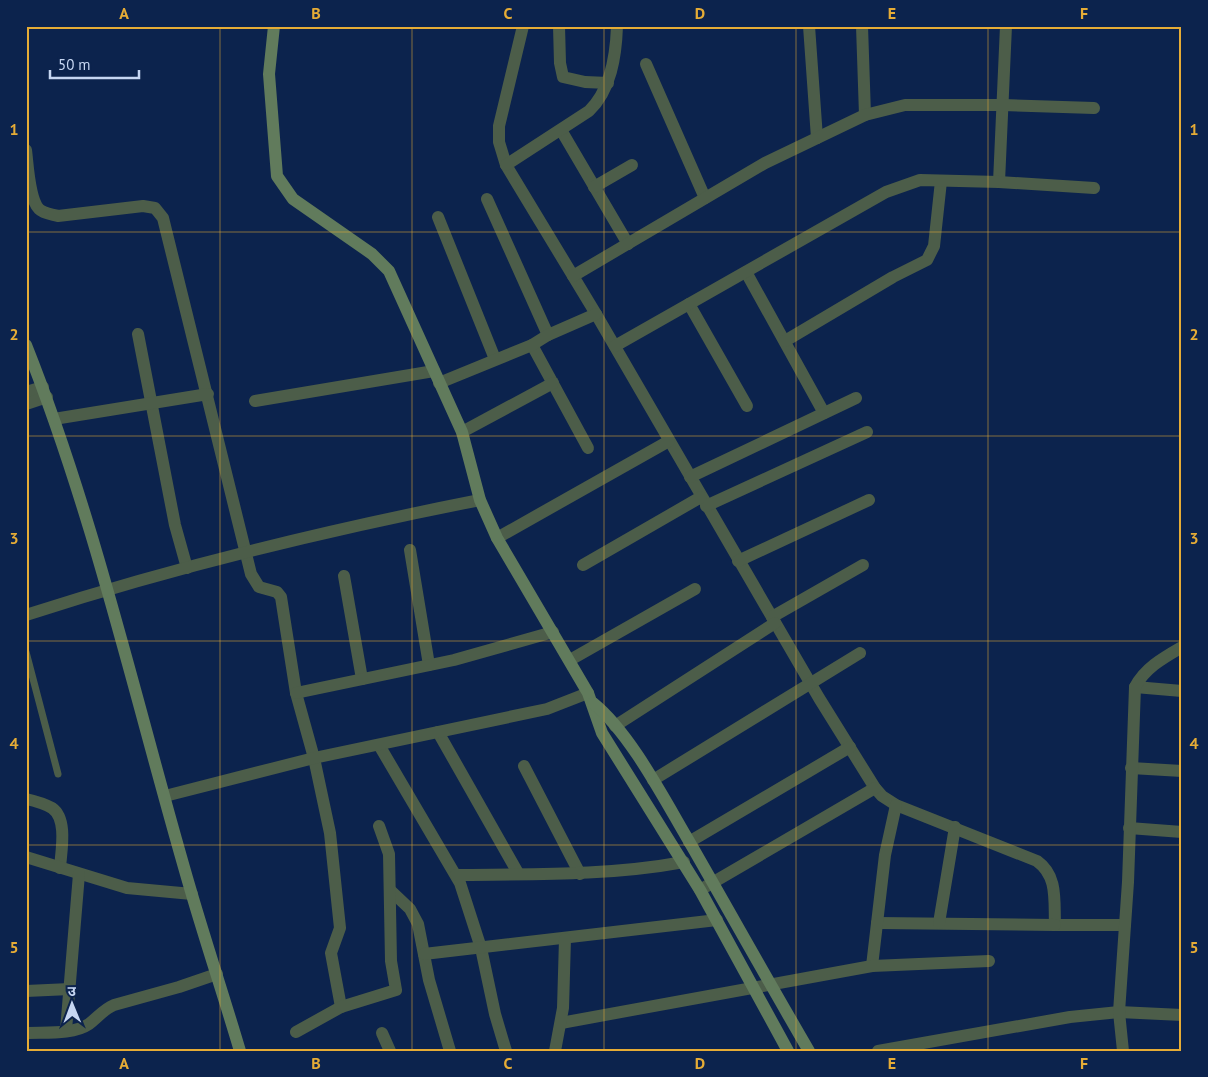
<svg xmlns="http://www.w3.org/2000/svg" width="1208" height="1077" font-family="'PT Sans','Noto Sans Devanagari',sans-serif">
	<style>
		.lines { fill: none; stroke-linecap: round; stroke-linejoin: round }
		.lane { stroke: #4c5d49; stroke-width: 7 }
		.street { stroke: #4c5d49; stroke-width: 12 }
		.secondary { stroke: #617b5c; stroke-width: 12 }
		.grid { fill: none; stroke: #e6ac36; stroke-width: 1; stroke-opacity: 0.55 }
		.neatline { fill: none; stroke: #e6ac36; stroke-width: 2 }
		.grid-label { font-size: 16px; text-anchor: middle; font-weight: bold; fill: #e6ac36 }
	</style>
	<rect width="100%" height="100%" fill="#0c234d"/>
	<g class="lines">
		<path class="lane" d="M26,652L58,774"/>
		<g class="street">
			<path d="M523,26L499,126V142L506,165L596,314L819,698L875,788L882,796L896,805L1037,861C1058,876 1054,900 1055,925H1125"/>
			<path d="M559,26L560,63L563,77L585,82L608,83"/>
			<path d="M809,26L817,138"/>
			<path d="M862,26L865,115"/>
			<path d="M646,64L705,198"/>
			<path d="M561,130L628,244"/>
			<path d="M26,150C28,165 29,199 39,209C44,214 52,214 58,216L143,206L155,208L163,218L251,574L259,587L277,592L281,597L296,693L314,758L330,833L340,928L331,953L341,1007"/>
			<path d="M506,165L589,111C611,90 616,56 617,26"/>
			<path d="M999,182L1006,26"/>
			<path d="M594,187L632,165"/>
			<path d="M487,199L548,335"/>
			<path d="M438,217L495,359"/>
			<path d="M746,272L824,413"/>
			<path d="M573,276L765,163L865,115L905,105H1003L1094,108"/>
			<path d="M689,304L747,406"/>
			<path d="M138,334L175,525L187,568"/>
			<path d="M785,341L893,277L927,260L934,246L941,181"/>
			<path d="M532,345L588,448"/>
			<path d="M615,346L886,192L920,180L999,182L1094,188"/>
			<path d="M439,383L532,345L548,335L596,314"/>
			<path d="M26,392L43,387"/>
			<path d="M255,401L434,371"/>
			<path d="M26,404L47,397"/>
			<path d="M54,419L208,394"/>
			<path d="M462,432L553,383"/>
			<path d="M690,477L856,398"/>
			<path d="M706,506L867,432"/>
			<path d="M497,538L669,441"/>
			<path d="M410,550L429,665"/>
			<path d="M738,561L869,500"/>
			<path d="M583,565L701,497"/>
			<path d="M344,576L362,679"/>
			<path d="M26,615C175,567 327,530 480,500"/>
			<path d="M772,617L863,565"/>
			<path d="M570,660L695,589"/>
			<path d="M1135,687L1182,691"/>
			<path d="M296,693L454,660L553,632"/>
			<path d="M615,726L775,623"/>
			<path d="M438,732L518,873"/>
			<path d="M379,745L460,883L481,948L495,1014L506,1051"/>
			<path d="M524,766L580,874"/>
			<path d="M1131,768L1182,771"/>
			<path d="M653,780L860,653"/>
			<path d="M165,796L314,758L547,709L588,693"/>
			<path d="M26,799C35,801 45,804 52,808C68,819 61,852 60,868"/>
			<path d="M1129,828L1182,832"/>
			<path d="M689,842L850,747"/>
			<path d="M26,857L127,888L192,894"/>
			<path d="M456,875C532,874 608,876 684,862"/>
			<path d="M390,890L410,909L418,924L429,980L450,1051"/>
			<path d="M700,890L875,788"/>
			<path d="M877,923L1055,925"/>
			<path d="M939,923L955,827"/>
			<path d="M424,954L717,920"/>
			<path d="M872,966L885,855L896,805"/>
			<path d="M26,991L70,989"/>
			<path d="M561,1023L872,966L989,961"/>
			<path d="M66,1030L79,874"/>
			<path d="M296,1032L341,1007L396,990L391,961L389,854L379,826"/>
			<path d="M26,1033C45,1032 73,1035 89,1024C98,1017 104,1009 114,1005L179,987L217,974"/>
			<path d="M382,1033L390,1051"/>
			<path d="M555,1051L563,1008L565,939"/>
			<path d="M878,1051L1070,1017L1119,1012L1182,1015"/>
			<path d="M1123,1051L1119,1012L1128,882L1135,687C1145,668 1163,658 1182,647"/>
		</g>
		<g class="secondary">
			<path d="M274,26L269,74L277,176L293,199L372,254L389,271L462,432L480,500L497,538L588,693L602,733L700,890L788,1051"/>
			<path d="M26,345C96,521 137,707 190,888C206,943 224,997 240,1051"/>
			<path d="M593,703C629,732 662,795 686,836C727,907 767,979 809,1051"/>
		</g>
	</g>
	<path class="grid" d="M220,26V1051M412,26V1051M604,26V1051M796,26V1051M988,26V1051M26,232H1182M26,436H1182M26,641H1182M26,845H1182"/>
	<rect width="1208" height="1077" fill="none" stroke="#0c234d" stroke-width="55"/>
	<g transform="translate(72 1004) rotate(359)" stroke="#0c234d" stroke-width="4" paint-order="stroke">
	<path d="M0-4L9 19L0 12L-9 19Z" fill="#c6d6f2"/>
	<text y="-8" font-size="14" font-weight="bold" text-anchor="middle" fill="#c6d6f2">उ</text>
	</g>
	<path d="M50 70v8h89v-8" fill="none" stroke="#c6d6f2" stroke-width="2.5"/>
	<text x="58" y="70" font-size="15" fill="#c6d6f2" stroke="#0c234d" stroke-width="4" paint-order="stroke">50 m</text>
	<rect x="28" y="28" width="1152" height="1022" class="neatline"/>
	<g class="grid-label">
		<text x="124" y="19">A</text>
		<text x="316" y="19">B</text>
		<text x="508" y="19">C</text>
		<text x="700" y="19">D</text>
		<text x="892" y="19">E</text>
		<text x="1084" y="19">F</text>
		<text x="14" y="135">1</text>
		<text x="1194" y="135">1</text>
		<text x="14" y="340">2</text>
		<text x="1194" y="340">2</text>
		<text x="14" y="544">3</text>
		<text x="1194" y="544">3</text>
		<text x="14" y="749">4</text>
		<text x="1194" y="749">4</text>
		<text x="14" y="953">5</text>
		<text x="1194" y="953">5</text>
		<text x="124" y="1069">A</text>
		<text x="316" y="1069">B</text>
		<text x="508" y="1069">C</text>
		<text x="700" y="1069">D</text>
		<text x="892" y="1069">E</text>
		<text x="1084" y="1069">F</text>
	</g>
</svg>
